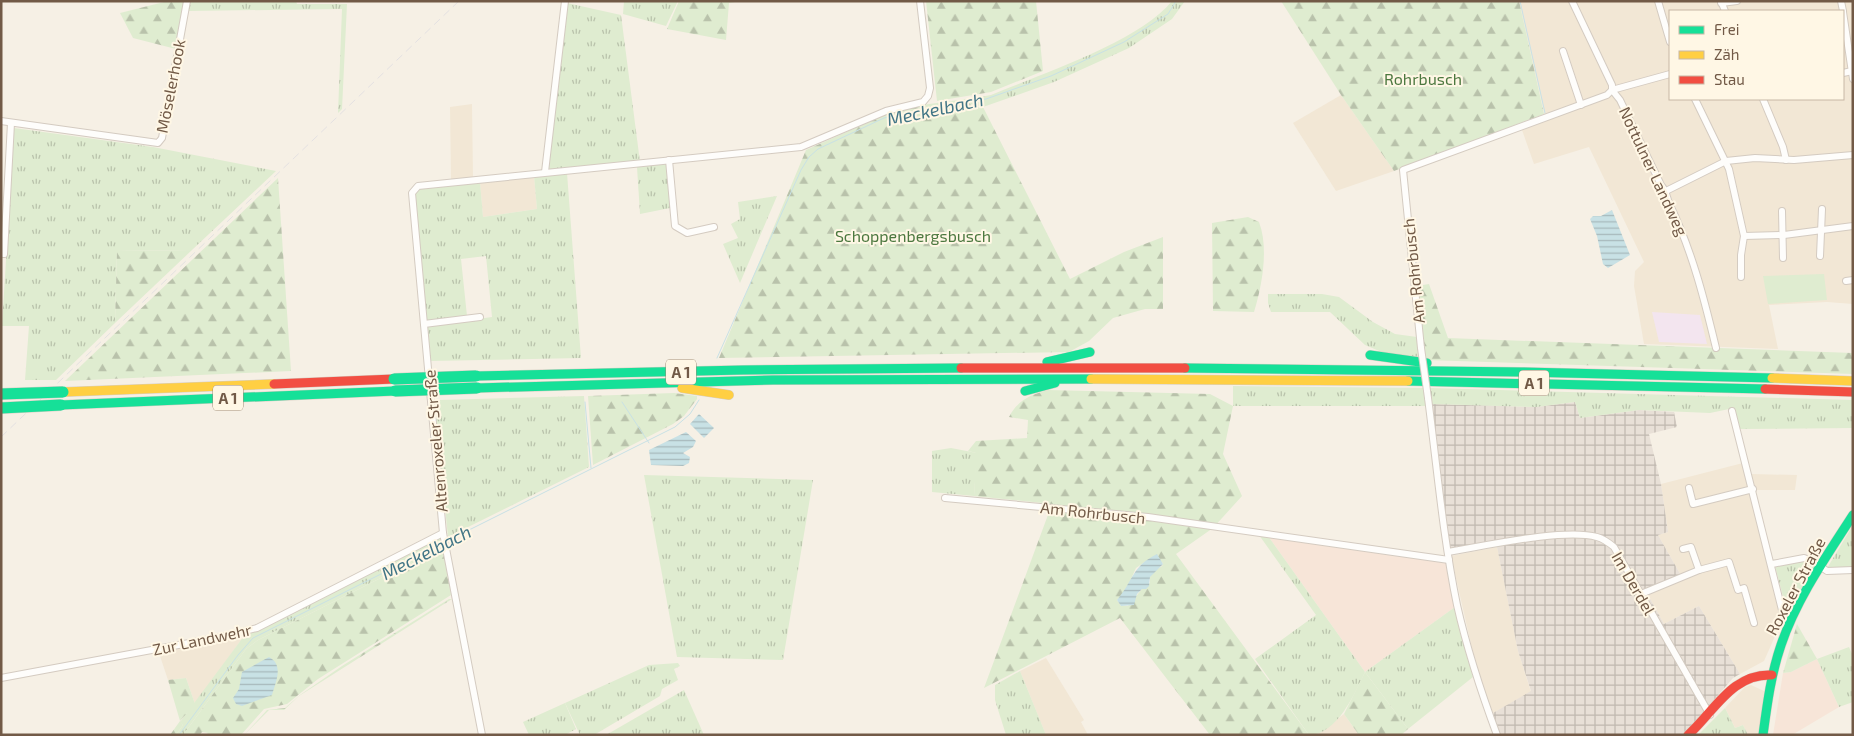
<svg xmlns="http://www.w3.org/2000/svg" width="1854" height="736" font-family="'Exo 2',sans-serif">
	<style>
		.residential { fill: #f2e7d5; fill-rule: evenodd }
		.commercial { fill: #f7e5d8 }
		.industrial { fill: url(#industrial-grid) }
		.education { fill: #f3e5ef }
		.grass { fill: url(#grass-tufts) }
		.forest { fill: url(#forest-firs); fill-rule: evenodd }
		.park { fill: #dfecd0 }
		.water { fill: url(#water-rules) }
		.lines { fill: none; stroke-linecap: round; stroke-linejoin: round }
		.stream { stroke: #c8e1e5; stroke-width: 1 }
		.street-casing { stroke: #d4cbc1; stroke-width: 8 }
		.fast-casing { stroke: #d6cdc2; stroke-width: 10 }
		.slow-casing { stroke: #d6cdc2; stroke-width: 10 }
		.jam-casing { stroke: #d6cdc2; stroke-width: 10 }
		.street { stroke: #fefdfb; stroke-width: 6 }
		.fast { stroke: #16e098; stroke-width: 9 }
		.slow { stroke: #ffcf43; stroke-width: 9 }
		.jam { stroke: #f24e42; stroke-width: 9 }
		.rail { stroke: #e4e1e2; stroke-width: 1; stroke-dasharray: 8 5; stroke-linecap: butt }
		.street-bridge-casing { stroke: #d4cbc1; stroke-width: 8; stroke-linecap: butt }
		.fast-bridge-casing { stroke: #d5ccc3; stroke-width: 12; stroke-linecap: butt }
		.street-bridge { stroke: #fefdfb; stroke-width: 6 }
		.fast-bridge { stroke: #16e098; stroke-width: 11 }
		.labels { text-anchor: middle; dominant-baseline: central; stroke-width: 4; stroke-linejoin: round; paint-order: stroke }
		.shield { fill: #fff7e5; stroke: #9c8976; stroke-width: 1 }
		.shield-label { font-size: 15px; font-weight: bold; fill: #725a47 }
		.park-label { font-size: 16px; fill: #4c783f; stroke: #fff7e5 }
		.street-label { font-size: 16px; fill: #725a47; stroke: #fff7e5 }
		.water-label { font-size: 18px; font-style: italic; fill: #417586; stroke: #fff7e5 }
	</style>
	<defs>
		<pattern id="industrial-grid" width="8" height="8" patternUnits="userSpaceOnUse" patternTransform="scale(1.25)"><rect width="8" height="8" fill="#e8e0d7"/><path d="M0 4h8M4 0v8" fill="none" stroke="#c0b9b0"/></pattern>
		<pattern id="grass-tufts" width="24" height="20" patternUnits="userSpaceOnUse" patternTransform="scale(1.25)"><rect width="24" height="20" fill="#dfecd0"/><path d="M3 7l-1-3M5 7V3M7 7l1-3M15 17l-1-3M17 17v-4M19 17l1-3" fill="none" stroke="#b9c2ab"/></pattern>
		<pattern id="forest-firs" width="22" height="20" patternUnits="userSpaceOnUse" patternTransform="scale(1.25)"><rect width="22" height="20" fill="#dfecd0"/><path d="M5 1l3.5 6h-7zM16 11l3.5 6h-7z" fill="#b9c2ab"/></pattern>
		<pattern id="water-rules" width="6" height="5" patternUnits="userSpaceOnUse" patternTransform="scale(1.25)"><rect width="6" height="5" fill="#c8e1e5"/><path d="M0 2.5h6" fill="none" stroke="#a7b9bb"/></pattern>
	</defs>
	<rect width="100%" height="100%" fill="#f6f0e5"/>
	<g class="residential">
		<path d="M1519,1H1853V304L1827,302L1769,305L1778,349L1644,344L1634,286L1635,271L1644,262L1589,147L1534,164L1522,130L1546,121ZM1670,11H1843V99H1670Z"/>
		<path d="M1341,95L1394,171L1336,191L1293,123Z"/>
		<path d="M472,104L473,177L451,180L450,107Z"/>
		<path d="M534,176L537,209L483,217L480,182Z"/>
		<path d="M1743,463L1784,616L1764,661L1740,674L1699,606L1664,624L1648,595L1683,579L1658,535L1668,532L1661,484Z"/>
		<path d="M1751,474L1797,475L1795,490H1755Z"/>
		<path d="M1497,547L1518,651L1531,692L1493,713L1478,675L1451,556Z"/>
		<path d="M244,636L195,704L186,678L168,680L159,653Z"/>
		<path d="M1046,658L1084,720L1081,722L1088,735H1046L1020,671Z"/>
		<path d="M1751,685L1764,691L1760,735H1748L1743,725L1735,728L1725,708L1745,687Z"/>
		<path d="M1344,714L1359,735H1317Z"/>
	</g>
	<g class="commercial">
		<path d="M1268,536L1446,562L1455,607L1365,672Z"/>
		<path d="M1817,659L1839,707L1792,735H1773L1783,673L1791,672Z"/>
	</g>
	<path class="industrial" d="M1575,402L1580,418L1639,410L1674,412L1677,427L1649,434L1661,484L1668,532L1658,535L1683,579L1648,595L1664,624L1699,606L1740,674L1733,678L1706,709L1700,722L1682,735H1500L1493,713L1531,691L1518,651L1496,542L1450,549L1432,404L1536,407Z"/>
	<path class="education" d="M1652,312L1700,315L1707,344L1659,342Z"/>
	<g class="grass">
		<path d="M189,1H296L297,4H347L342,109L338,113L342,9L187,11Z"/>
		<path d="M624,1H678L666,26L623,14Z"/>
		<path d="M1172,1H1185L1172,19L1129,48L1054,82L983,107L970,104L969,99L991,95C1041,74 1139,42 1172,1Z"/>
		<path d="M567,3L621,15L640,162L548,170Z"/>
		<path d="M14,128L153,147L276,171L192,250L117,251L115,323L56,380H25L29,326H2Z"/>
		<path d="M668,164L670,208L640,214L637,167Z"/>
		<path d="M567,173L581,358L430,361L427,326L492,317L486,256L461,259L467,316L426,321L415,194L421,188L480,182L483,217L537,209L534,176Z"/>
		<path d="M777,196L740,283L723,244L738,238L731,224L740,219L738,202Z"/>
		<path d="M1268,294H1322L1339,297L1373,322L1395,334L1417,337L1420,359L1391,356L1365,345L1330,312H1271L1268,303Z"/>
		<path d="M1233,386L1424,388L1427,406H1233Z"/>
		<path d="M1430,388L1853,400V428L1740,429L1734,408L1710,413L1639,410L1580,418L1575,402L1536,407L1432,404Z"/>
		<path d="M584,396L589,467L448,537L435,408L439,400Z"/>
		<path d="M951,448L977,453L974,496L932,492V451Z"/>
		<path d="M644,475L813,480L783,660L677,657Z"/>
		<path d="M1853,525V568L1826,570Z"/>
		<path d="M1259,535L1268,536L1365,672L1455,607L1473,677L1408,729L1365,672C1355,693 1337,735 1309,735L1255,659L1316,615Z"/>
		<path d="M441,537L453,593L451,595L442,547L258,640L246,649L183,735H176L183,725L180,722L244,636Z"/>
		<path d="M1802,561L1815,566L1787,612L1775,566Z"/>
		<path d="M1849,647L1853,656V702L1839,707L1817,659Z"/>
		<path d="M678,663L680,666L674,669L678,680L662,689L660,696L594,735H580L565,703L649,665Z"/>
		<path d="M1020,671L1046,735H1006L995,700V685Z"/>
		<path d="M684,690L704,735H606Z"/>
		<path d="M565,703L576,729L565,735H529L523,722Z"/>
		<path d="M1725,708L1735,728L1743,725L1748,735H1698Z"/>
	</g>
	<g class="forest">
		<path d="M168,1H185L176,49L133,38L120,13Z"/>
		<path d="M679,1H741L729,3L726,40L667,29Z"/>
		<path d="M926,1H1036L1043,71L991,92L937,101Z"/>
		<path d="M1281,1H1519L1544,114L1394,171L1341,95Z"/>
		<path d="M966,99L972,106L983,107L1070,279L1124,252L1163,237V309H1145L1113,318L1089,341L1069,352L719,358L806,150L889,113L922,105Z"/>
		<path d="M278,178L291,371L65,381Z"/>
		<path d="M1248,217L1259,222C1269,248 1262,286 1254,312L1213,311L1212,223Z"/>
		<path d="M192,250L115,323L117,251Z"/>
		<path d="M1429,284L1448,338L1853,353V374L1426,360L1417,286Z"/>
		<path d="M1048,390L1210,394L1233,406L1223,454L1242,496L1213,528L1176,554L1309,735H1210L1120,618L984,688L1052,504L974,496L976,453L968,451L976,441L1027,438L1028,420L1009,417C1018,400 1030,395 1048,390ZM1149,559L1163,563L1162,566L1154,571L1150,577V583L1142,589L1128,606H1121L1117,600L1126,590L1136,568Z"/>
		<path d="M674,393L697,396V399L684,416L673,424L593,465L588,396Z"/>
		<path d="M442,547L451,595L318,679L287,704L264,709L241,735H206L208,733L202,732L200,735H183L246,649L258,640Z"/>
		<path d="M449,599H452L299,696L284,710H269L244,735L267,710L285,708L300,695L342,666Z"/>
		<path d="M1797,624L1817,659L1791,672L1783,673Z"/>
		<path d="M1365,672L1408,729L1401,735H1359L1344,714Z"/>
		<path d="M186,678L195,704L180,721L183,725L176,735H170L180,721L168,680Z"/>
	</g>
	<path class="park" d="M1824,274L1827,300L1768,304L1763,276Z"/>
	<g class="water">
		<path d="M1612,210L1630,255L1608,268L1603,264L1597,236L1590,219L1593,216H1601Z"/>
		<path d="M699,414L714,428L704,438L690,424Z"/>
		<path d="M686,432L696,441L693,447L683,453L690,457L689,463L683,466L651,465L649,450Z"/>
		<path d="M1157,554L1163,564L1150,577L1149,586L1146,589H1142L1137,594L1134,605L1121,606L1117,600C1134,580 1131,567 1157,554Z"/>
		<path d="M269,657C284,665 276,681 272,695L242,706L236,704L233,698L239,689L242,672Z"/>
	</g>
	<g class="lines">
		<g class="stream">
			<path d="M1520,1L1545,113"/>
			<path d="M717,358L801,170L809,157L818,149L884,118L900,114L986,99L1051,76L1124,42L1168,14L1176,1"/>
			<path d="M585,402L591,468"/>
			<path d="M622,402L649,443"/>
			<path d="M447,541L675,427L690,414L699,400"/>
			<path d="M179,735L238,655L253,638L443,543"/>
		</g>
		<g class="street-casing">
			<g id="street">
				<path d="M1572,1L1612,85V90L1620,100L1661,185C1667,191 1666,197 1670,205C1692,251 1704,298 1716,348"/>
				<path d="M1658,1L1670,42"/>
				<path d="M1721,1L1725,11"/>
				<path d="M1841,1L1843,11"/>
				<path d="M1721,3L1737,1"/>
				<path d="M1843,12L1853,79"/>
				<path d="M1563,51L1581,105"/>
				<path d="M1843,73L1852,71"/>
				<path d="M1612,90L1670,74"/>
				<path d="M1695,99L1729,169L1744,236L1741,255V277"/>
				<path d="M1763,99L1783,147L1786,160"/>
				<path d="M1,121L158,143L162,138L187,1"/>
				<path d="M669,160L675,226L687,233L714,227"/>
				<path d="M545,172L565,1"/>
				<path d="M1666,191L1726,161L1755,158L1794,160L1853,155"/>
				<path d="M1782,211L1783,258"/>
				<path d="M1744,236L1784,235L1853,226"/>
				<path d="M4,254L11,123"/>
				<path d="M1820,256L1822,209"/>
				<path d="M1846,281L1853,280"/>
				<path d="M424,324L480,317"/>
				<path d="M1421,348L1403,170L1607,95L1612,90"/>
				<path d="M1428,398C1437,467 1443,537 1457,605C1467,649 1481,692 1497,735"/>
				<path d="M1732,411L1782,610"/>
				<path d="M1689,488L1693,504L1753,489"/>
				<path d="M945,498L1148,517L1449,560"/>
				<path d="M1683,549L1691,547L1699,570"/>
				<path d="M1448,552C1485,546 1563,528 1597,537C1604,539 1608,542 1614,547L1710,715"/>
				<path d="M1772,564L1804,558L1814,562L1827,571L1853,570"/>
				<path d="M1641,594L1699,570L1729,562L1738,590L1744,588L1754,623"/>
				<path d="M1,678L216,638L257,628L443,533"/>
				<path d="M482,735L443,533L412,193L418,186L801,147L886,111L923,102L928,96L930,88L920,1"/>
			</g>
		</g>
		<g class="fast-casing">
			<g id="fast">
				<path d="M1370,355L1427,363"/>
				<path d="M1047,362L1090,352"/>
				<path d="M1185,368L1521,372L1772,378"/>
				<path d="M476,376L743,370L961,368"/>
				<path d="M1408,381L1765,389"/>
				<path d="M477,388L773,380L1091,379"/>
				<path d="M1025,391L1055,383"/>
				<path d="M61,405L395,391"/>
				<path d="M1763,735C1767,705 1771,674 1781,645C1797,598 1826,557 1853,515"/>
			</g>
		</g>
		<g class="slow-casing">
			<g id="slow">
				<path d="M1772,378L1853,381"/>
				<path d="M1091,379L1408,381"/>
				<path d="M682,388L729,395"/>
				<path d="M63,392L274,384"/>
			</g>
		</g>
		<g class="jam-casing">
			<g id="jam">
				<path d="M961,368H1185"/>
				<path d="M274,384L394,379"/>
				<path d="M1765,389L1853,392"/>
				<path d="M1688,735C1714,712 1732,673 1772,675"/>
			</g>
		</g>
		<use href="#street" class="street"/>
		<use href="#fast" class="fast"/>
		<use href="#slow" class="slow"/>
		<use href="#jam" class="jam"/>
		<path class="rail" d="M1,437L459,1"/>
		<g class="street-bridge-casing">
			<path id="street-bridge" d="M1421,348L1428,398"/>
		</g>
		<g class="fast-bridge-casing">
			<g id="fast-bridge">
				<path d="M394,379L476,376"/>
				<path d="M395,391L477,388"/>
				<path d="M1,394L63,392"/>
				<path d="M1,408L61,405"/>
			</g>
		</g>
		<use href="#street-bridge" class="street-bridge"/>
		<use href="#fast-bridge" class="fast-bridge"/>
	</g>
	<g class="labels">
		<g class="shield">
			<rect x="666" y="359.5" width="30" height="25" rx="4"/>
			<rect x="1519" y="370.5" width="30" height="25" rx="4"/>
			<rect x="213" y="385.5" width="30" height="25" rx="4"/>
		</g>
		<g class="shield-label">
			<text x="681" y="372">A 1</text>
			<text x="1534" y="383">A 1</text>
			<text x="228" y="398">A 1</text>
		</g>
		<g class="park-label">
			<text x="1423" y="78">Rohrbusch</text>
			<text x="913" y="235">Schoppenbergsbusch</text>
		</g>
		<g class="street-label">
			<text transform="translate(170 86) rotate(-79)">Möselerhook</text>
			<text transform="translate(1654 171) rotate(65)">Nottulner Landweg</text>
			<text transform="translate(1413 271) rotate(-96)">Am Rohrbusch</text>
			<text transform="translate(435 441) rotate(-95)">Altenroxeler Straße</text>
			<text transform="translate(1093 512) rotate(6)">Am Rohrbusch</text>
			<text transform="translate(1634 583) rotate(60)">Im Derdel</text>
			<text transform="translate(1795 586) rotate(-62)">Roxeler Straße</text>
			<text transform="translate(202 639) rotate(-12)">Zur Landwehr</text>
		</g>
		<g class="water-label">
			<text transform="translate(935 109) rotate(-12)">Meckelbach</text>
			<text transform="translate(426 552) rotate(-27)">Meckelbach</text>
		</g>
	</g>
	<rect width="1854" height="736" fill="none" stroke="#725a47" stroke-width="5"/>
	<rect x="1669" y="10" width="175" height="90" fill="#fff7e5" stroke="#c7b8a6"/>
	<rect x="1679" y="26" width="25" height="8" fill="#16e098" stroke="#c7b8a6"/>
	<text x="1714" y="35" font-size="15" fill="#725a47">Frei</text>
	<rect x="1679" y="51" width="25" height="8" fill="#ffcf43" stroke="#c7b8a6"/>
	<text x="1714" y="60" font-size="15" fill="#725a47">Zäh</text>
	<rect x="1679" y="76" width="25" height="8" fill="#f24e42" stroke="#c7b8a6"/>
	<text x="1714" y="85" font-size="15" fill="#725a47">Stau</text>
</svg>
